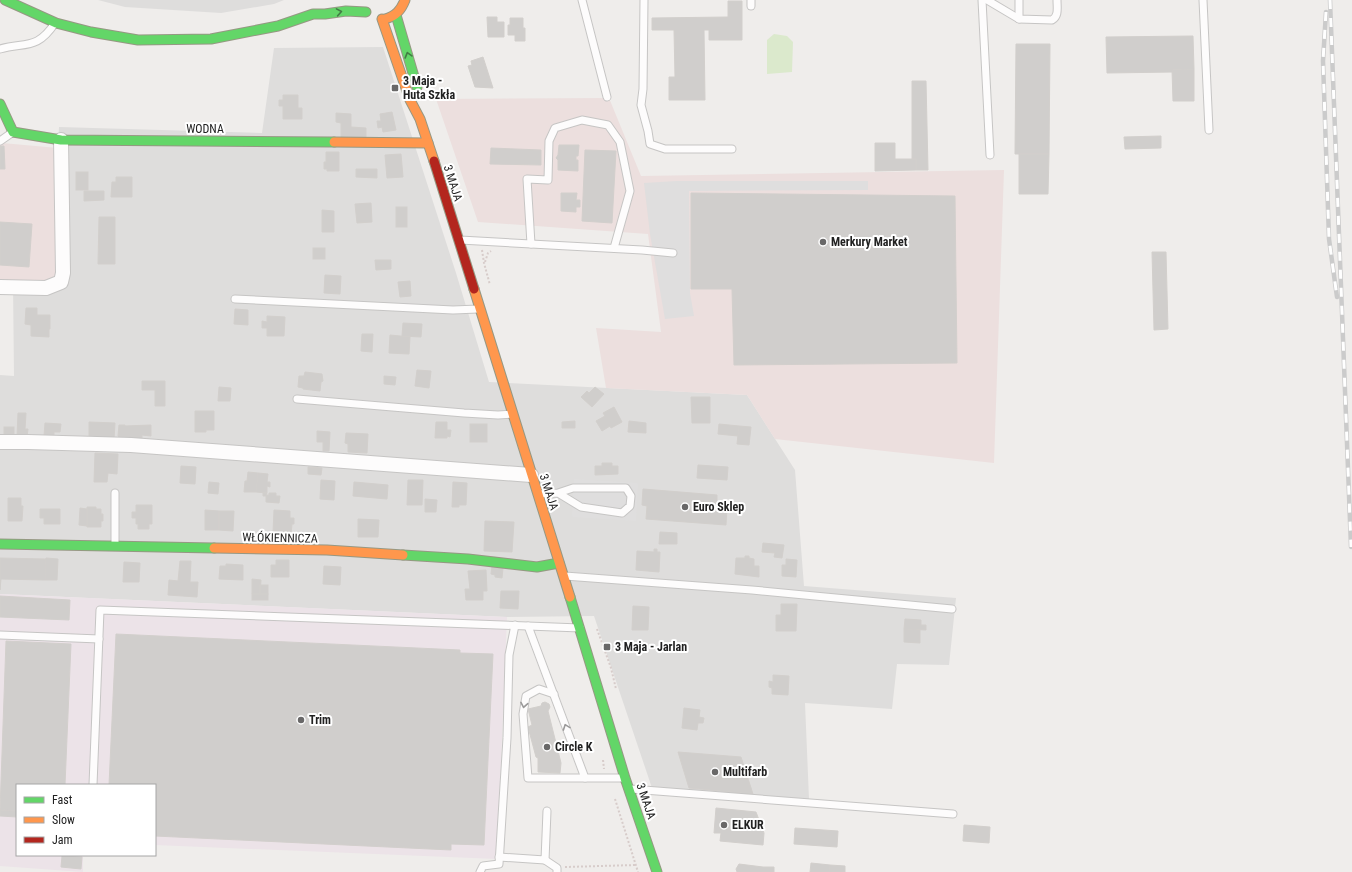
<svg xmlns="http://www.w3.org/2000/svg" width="1352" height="872" font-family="'Roboto Condensed',sans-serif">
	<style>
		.residential { fill: #dedddc }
		.commercial { fill: #ecdfde }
		.industrial { fill: #ece3e8 }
		.grass { fill: #dbe9cc }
		.parking { fill: #dfdede }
		.building { fill: #d0cecc; stroke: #d2cfcc }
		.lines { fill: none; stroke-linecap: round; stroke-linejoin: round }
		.lane-casing { stroke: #c6c5c4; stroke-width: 9 }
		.street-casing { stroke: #c6c5c4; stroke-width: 16 }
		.fast-casing { stroke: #969883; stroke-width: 11 }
		.slow-casing { stroke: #969883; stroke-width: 11 }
		.jam-casing { stroke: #969883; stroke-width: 11 }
		.path { stroke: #d7ccca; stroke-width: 2; stroke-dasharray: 2 2; stroke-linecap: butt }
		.lane { stroke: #fdfcfc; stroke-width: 7 }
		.street { stroke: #fdfcfc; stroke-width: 14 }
		.fast { stroke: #63d668; stroke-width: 9 }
		.slow { stroke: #ff974d; stroke-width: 9 }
		.jam { stroke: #b3261e; stroke-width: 9 }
		.rail-casing { stroke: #cbcbcb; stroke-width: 4.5 }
		.rail { stroke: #fff; stroke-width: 3; stroke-dasharray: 9; stroke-linecap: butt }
		.oneway { stroke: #427c44 }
		.oneway2 { stroke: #9a9999 }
		.poi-dot { fill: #696868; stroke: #fff; stroke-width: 1.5 }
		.labels { text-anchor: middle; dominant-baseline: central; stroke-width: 4; stroke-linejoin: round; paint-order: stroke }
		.poi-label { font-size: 12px; font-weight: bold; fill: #212121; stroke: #fff; text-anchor: start }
		.street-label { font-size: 12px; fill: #212121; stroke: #fff }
	</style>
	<rect width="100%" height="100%" fill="#efedeb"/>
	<g class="residential">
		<path d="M98,0H284L274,4L221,13L125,7Z"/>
		<path d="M383,47L456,273L489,382L747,395L795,470L804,586L956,598L949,665L897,664L892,709L805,703L809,799L652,788L594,616L507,617L0,594V375L14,376L13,283L58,148L59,127L262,133L274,48Z"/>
	</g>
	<g class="commercial">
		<path d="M609,98L641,176L1004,170L994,463L775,439L747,395L606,388L596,328L661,332L648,234L478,222L436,99Z"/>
		<path d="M0,138L2,143L58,148L59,276L55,282H0Z"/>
	</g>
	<path class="industrial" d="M0,594L507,617L497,859L155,845V785H17V855H83V872L0,866Z"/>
	<path class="grass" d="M774,34L787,36L793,42L792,72L767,74V40Z"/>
	<g class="parking">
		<path d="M676,181H868V190L689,191L690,293L694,316L665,319L650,234L644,183Z"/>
		<path d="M574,479L638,483L636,521L572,517Z"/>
	</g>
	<g class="building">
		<path d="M728,1H742V40H709V30H704L705,100H669V77H675L674,30H652V18L728,17Z"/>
		<path d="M487,17H497V22H504V37H488Z"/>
		<path d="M510,18H523V28H525V41H515V35H508V25H510Z"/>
		<path d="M1193,36L1194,69L1172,70L1173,72L1107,73L1106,37Z"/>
		<path d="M1016,44H1050L1049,154H1015Z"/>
		<path d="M483,57L493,88L475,87L468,66L472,65L471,61Z"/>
		<path d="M1194,69V101H1173L1172,70Z"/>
		<path d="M912,81H926L928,170H916V159H912Z"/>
		<path d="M283,95H298V108H302V119H283V106H279V100H283Z"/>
		<path d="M392,112L396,130L383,132L382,127L378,128L377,121H381L380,114Z"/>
		<path d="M336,113L351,114V127L366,128V137H341V123L336,122Z"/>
		<path d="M1161,136V148L1125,149L1124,137Z"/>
		<path d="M875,143H895V159H916V170L875,171Z"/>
		<path d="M559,145H579L578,156H576V160H578V171L558,170V160L556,158L558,155Z"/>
		<path d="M0,146H4L5,169H0Z"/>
		<path d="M491,148L541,150V165L490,164Z"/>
		<path d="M585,150L616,151L612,223L582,221Z"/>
		<path d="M326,152H339V171H327V169H324V162H326Z"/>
		<path d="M401,154L403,177L387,178L385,155Z"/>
		<path d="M1019,154H1049L1048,194H1019Z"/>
		<path d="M356,169H377V178L356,177Z"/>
		<rect x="76" y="172" width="12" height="18"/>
		<path d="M116,177H132V197H111L112,182H116Z"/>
		<path d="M84,191H104V200L84,201Z"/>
		<path d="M561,193H577L576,200H580V207H576V212L561,211Z"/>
		<path d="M691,193L955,196L957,363L734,365L732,289H691Z"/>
		<path d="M371,203L372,222L357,223L355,204Z"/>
		<rect x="396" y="207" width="11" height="20"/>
		<path d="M322,210L334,211V232H322Z"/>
		<path d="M99,217H115V264H98Z"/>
		<path d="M0,222L32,224L29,267L0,265Z"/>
		<rect x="313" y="248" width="12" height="11"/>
		<path d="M1152,252H1166L1168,329L1154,330Z"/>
		<path d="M375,260H391V269L376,270Z"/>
		<path d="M325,275L341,276L340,294L324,293Z"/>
		<path d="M410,281L411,296L400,297L398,282Z"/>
		<path d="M26,308H37V315H50V329H49V337L31,336V325L25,324Z"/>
		<path d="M235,309L248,310V325L234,324Z"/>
		<path d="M267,316L285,317L284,336H267V328H262V321L267,322Z"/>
		<path d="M403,323L422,324L421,337L402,336Z"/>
		<path d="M362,334H373L372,352L361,351Z"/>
		<path d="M390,335L410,337L409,354L389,353Z"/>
		<path d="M417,370L431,371L429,388L415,386Z"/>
		<path d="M305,372L322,374L323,381L321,382L320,391L303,389V388L298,387L299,376H304Z"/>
		<path d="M384,376L396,377L395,385L384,384Z"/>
		<path d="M142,381H165V406H155V390H142Z"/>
		<path d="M219,387L231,388L230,401H218Z"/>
		<path d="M595,387L604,394L592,407L581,397L587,391L589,393Z"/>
		<path d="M691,397H710V423H692Z"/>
		<path d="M614,407L622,422L611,428L610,426L602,431L596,421L605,416L603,413Z"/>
		<path d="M195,411H214V430H206V432H195Z"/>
		<path d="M18,413H26L25,429H28L27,437H17Z"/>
		<path d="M575,421V428H562V422Z"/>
		<path d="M629,421L646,423V433L628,432Z"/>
		<path d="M89,422L115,423L114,439L97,437V438H89Z"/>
		<path d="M436,422H447V430H451L450,437L447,436V438H435Z"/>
		<path d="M45,423L61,424L60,432H54V436H44Z"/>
		<rect x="470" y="424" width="17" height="18"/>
		<path d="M719,424L739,426L738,436L718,434Z"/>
		<path d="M119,425H125V426L151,425V436L142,435V442L122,440L118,436Z"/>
		<path d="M739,426L751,427L749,445L737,444Z"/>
		<rect x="4" y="427" width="10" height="9"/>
		<path d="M317,431L330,432L329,451H323V442H317Z"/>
		<path d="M346,433L368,434L367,453L348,452V444L345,443Z"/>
		<path d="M95,453L118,454L117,474L108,473L107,482H94Z"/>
		<path d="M602,463H612V466H618V474L595,475V466H602Z"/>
		<path d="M698,465L728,467L727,480L697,478Z"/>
		<path d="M181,466L196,467L195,484L180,483Z"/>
		<path d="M308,467L322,468L321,475L308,474Z"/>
		<path d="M248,472L258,473L256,492H244L245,481H247Z"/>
		<path d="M258,473L268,474L267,482H270V487L267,486V493L256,492Z"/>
		<path d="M321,480L335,481L334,500L320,499Z"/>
		<path d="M408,480H423L422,505H407Z"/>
		<path d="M209,482L219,483L218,494L208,493Z"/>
		<path d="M354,482L388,485L387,499L353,496Z"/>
		<path d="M453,482L467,483L466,505H459V507H452Z"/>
		<path d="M643,489L717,495V507H727L726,525L646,519L647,506L642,505Z"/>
		<path d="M263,493H267L266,495H269V493H276V496H280L279,503L266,502V496H263Z"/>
		<path d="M8,498H21V506H23L22,521H8Z"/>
		<path d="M425,499L437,500L436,512H425Z"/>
		<path d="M136,505H152V524H149V529H138V524H136V518H132V512H136Z"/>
		<path d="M87,507H96V509H101V514H103V521H101V527H87Z"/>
		<path d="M80,508L87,509V526L79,525Z"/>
		<path d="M40,509H60V524H44V518H40Z"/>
		<path d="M205,510L219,511V530H205Z"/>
		<path d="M274,510L290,511V518H294V524H292L291,534L273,533Z"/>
		<path d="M219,511H234L233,531L219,530Z"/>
		<path d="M358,519L379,520L378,537H358Z"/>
		<path d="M485,521L514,522L512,552L484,551Z"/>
		<path d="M660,532L677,533V544H659Z"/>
		<path d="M763,543L784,545L782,558L774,557L775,553L762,552Z"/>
		<path d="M654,549H657V552H660L659,572L636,570L637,551L654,552Z"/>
		<path d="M745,556H749V558L754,559V566H759V577L735,574L736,558H745Z"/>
		<path d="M0,558L46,559L45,580L1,579L0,590Z"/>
		<path d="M46,558L58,559L57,580H45Z"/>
		<path d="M786,559L797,560L796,577L782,576V565H786Z"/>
		<path d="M276,560H289V577H271V565H276Z"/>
		<path d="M180,561H191L190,582H198L197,597L168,595L169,580L178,581Z"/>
		<path d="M124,562L140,563L139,582H123Z"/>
		<path d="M226,564L243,565V580L219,579L220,566H226Z"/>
		<path d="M324,566L341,567L340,585L323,584Z"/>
		<path d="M492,566L503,568L502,578L495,577V575L491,574Z"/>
		<path d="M486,570L487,591H483V600H466L465,589H470L468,571Z"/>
		<path d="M252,579L261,580L260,594H252Z"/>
		<rect x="260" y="585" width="8" height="9"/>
		<path d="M501,591H519L518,609L500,608Z"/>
		<rect x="252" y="594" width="16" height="6"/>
		<path d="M0,596L70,600L69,620L0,617Z"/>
		<path d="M781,604H797L796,631H776V615H781Z"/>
		<path d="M633,606L649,607L648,630H632Z"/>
		<path d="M905,619L921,620V625H926V630L904,629Z"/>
		<path d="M904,629L920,630V643L904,642Z"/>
		<path d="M116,634L460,650V653L493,654L484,845L451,844V850L155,836V785H109Z"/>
		<path d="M6,641L71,644L65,785H17V811L0,810Z"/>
		<path d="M773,675L789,676L788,695L772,694V688L769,687V681L773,682Z"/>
		<path d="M545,702L549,704L550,707L548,711L561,763L560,773L538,772V758L536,757L528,727L532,725L528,709L541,706L542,703Z"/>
		<path d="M684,708L700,710L699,717L704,718L703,723H698L697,730L682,728Z"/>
		<path d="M678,752L741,757L753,794L689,788Z"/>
		<path d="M716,808L756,812L764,833L763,845L720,841L721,833H714Z"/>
		<path d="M0,810L17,811V817L0,816Z"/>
		<path d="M964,825L990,827L989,843L963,841Z"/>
		<path d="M795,828L838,831L837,847L794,844Z"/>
		<path d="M62,856L82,857L81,869L61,867Z"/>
		<path d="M811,863L830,865L829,872H810Z"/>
		<path d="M739,864L763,867H774V872H737L736,869Z"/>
		<path d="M830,865L845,866V872H829Z"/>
	</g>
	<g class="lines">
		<g class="lane-casing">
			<g id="lane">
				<path d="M582,0L607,97"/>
				<path d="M644,0L643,89L641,105L648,131L650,144L665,149H732"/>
				<path d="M751,0V6"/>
				<path d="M982,0L990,155"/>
				<path d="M987,0L1019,19L1052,20C1059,16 1057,8 1057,0"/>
				<path d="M1019,0V19"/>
				<path d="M1203,0L1209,130"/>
				<path d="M0,49C26,42 37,50 55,23"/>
				<path d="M0,141L13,132"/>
				<path d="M460,240L642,250L673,253"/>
				<path d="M531,244L527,179L548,180L549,141L555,128L582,120L608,125L620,142L630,191L614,248"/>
				<path d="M235,299L453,310L478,309"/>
				<path d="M297,399L464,413L498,415L512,414"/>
				<path d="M539,494L558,493L581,507L622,513L630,506L631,496L626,488H573L558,493"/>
				<path d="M115,545V493"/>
				<path d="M565,576L752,590L952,609"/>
				<path d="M528,626L585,778H623"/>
				<path d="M0,635L99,639"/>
				<path d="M554,694L539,689L526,696L523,714L528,778H585"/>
				<path d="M93,785L100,610L580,628"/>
				<path d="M631,789L953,814"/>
				<path d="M499,857L545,860L547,811"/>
				<path d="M545,860L557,868V872"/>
				<path d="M480,872L483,866L499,864L507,738L509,655L515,625"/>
			</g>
		</g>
		<g class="street-casing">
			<g id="street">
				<path d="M0,287L46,288L61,282L63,273L61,140"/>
				<path d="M0,442H28L131,445L531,475"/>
			</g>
		</g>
		<g class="fast-casing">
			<g id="fast">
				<path d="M5,0L56,23L91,32L138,40L211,39L278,26L313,14H325L346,11L366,12"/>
				<path d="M396,15L417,87"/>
				<path d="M0,104L13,132L61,140L334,142"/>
				<path d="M0,544L214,548"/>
				<path d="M403,555L468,559L537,567L559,563"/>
				<path d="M570,597L625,778L657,872"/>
			</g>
		</g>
		<g class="slow-casing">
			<g id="slow">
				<path d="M382,19L410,100L420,119L434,161"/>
				<path d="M385,19C396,16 401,10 405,0"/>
				<path d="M334,142L428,143"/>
				<path d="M474,289L570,597"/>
				<path d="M214,548L327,550L403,555"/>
			</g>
		</g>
		<g class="jam-casing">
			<path id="jam" d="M434,161L474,289"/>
		</g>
		<g class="path">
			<path d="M482,250L484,263L490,285"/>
			<path d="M485,262L488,253L491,251"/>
			<path d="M597,629L611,668L616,689"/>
			<path d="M603,760L604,769"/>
			<path d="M615,799L638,872"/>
			<path d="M565,867L636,865"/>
		</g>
		<use href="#lane" class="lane"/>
		<use href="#street" class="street"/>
		<use href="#fast" class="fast"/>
		<use href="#slow" class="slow"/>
		<use href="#jam" class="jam"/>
		<g class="rail-casing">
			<g id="rail">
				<path d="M1330,0L1351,547"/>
				<path d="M1326,12L1323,61L1329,239L1337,297"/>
			</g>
		</g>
		<use href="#rail" class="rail"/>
	</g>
	<defs><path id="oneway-chevron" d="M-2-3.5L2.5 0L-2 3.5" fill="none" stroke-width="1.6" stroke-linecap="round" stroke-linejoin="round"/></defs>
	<g class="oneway">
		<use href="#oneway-chevron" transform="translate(339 12) rotate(-10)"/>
		<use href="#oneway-chevron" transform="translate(408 55) rotate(-106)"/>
	</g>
	<g class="oneway2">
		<use href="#oneway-chevron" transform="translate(524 705) rotate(100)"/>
		<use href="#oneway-chevron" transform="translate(566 727) rotate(-110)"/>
	</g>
	<g class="poi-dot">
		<rect x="391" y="84" width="8" height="8" rx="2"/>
		<circle cx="823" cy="242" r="4"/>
		<circle cx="685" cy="507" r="4"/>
		<rect x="603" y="643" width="8" height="8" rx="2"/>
		<circle cx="301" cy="720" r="4"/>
		<circle cx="547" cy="747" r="4"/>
		<circle cx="715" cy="772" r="4"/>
		<circle cx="724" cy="825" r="4"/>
	</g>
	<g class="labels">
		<g class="poi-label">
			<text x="403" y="81">3 Maja -<tspan x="403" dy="14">Huta Szkła</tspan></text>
			<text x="831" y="242">Merkury Market</text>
			<text x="693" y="507">Euro Sklep</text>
			<text x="615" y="647">3 Maja - Jarlan</text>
			<text x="309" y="720">Trim</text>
			<text x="555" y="747">Circle K</text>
			<text x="723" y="772">Multifarb</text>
			<text x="732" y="825">ELKUR</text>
		</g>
		<g class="street-label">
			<text x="205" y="129">WODNA</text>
			<text transform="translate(453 183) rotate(72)">3 MAJA</text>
			<text transform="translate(549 492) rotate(72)">3 MAJA</text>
			<text transform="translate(280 538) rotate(1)">WŁÓKIENNICZA</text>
			<text transform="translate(646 801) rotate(71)">3 MAJA</text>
		</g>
	</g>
	<rect x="16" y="784" width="140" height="72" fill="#ffffff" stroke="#a6a6a6"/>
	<rect x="24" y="797" width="20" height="6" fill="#63d668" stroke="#a6a6a6"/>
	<text x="52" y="804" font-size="12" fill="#212121">Fast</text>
	<rect x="24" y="817" width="20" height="6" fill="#ff974d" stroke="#a6a6a6"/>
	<text x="52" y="824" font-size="12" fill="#212121">Slow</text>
	<rect x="24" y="837" width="20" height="6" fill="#b3261e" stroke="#a6a6a6"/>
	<text x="52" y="844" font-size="12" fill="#212121">Jam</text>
</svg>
